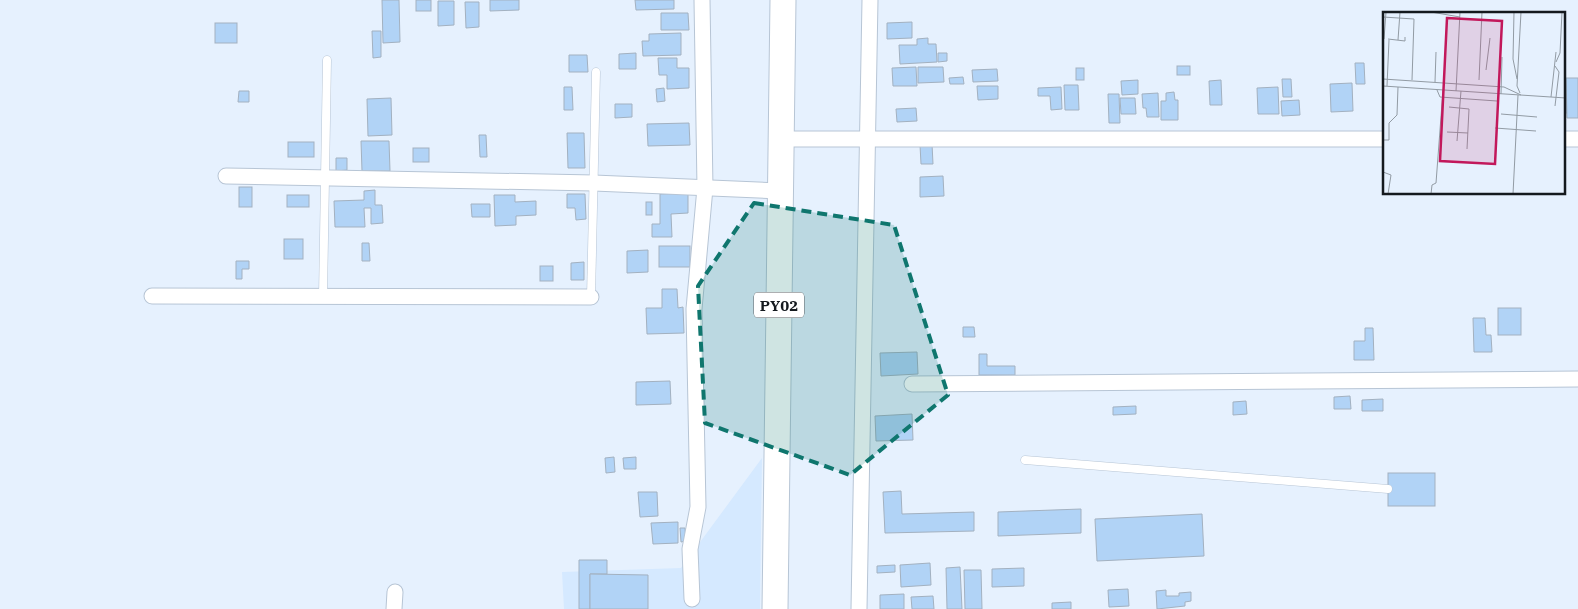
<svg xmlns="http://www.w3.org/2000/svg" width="1578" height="609" font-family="'IBM Plex Serif',serif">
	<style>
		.built { fill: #d5e9ff }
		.building { fill: #b1d3f6; stroke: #a3b1c0 }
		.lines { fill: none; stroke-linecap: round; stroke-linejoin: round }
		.service-casing { stroke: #b7c5d5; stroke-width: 9 }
		.minor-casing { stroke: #b7c5d5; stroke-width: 17 }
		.primary-casing { stroke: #b7c5d5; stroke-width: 27 }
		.service { stroke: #fff; stroke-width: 8 }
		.minor { stroke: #fff; stroke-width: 15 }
		.primary { stroke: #fff; stroke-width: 25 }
		.marked { fill: #0f766e; fill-opacity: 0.2; stroke: #0f766e; stroke-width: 4; stroke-dasharray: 10 6; stroke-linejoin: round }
		.labels { text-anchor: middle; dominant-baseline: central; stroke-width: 5; stroke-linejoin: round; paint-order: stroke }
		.shield { fill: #fff; stroke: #5a5e62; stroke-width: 1 }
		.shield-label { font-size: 15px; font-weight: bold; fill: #14191e }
		.inset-road { fill: none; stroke: #929ba4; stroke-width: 1 }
		.view { fill: #c2185b; fill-opacity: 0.15; stroke: #c2185b; stroke-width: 2.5 }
		.inset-edge { fill: none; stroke: #14191e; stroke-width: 2.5 }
	</style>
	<rect width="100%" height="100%" fill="#e6f1fe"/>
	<path class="built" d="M762,458L760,609H564L562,572L681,568Z"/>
	<g class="building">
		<path d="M382,0H399L400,42L383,43Z"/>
		<rect x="416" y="0" width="15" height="11"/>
		<path d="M490,0H519V10L490,11Z"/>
		<path d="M635,0H674V9L636,10Z"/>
		<path d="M438,1H454V25L438,26Z"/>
		<path d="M465,2H479V27L466,28Z"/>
		<path d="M661,13H688L689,30H661Z"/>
		<path d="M912,22V38L887,39V23Z"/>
		<rect x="215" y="23" width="22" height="20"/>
		<path d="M372,31H381V57L373,58Z"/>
		<path d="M681,33V55L643,56L642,41H649V34Z"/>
		<path d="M928,38V44H936L937,62L900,64L899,45H917V39Z"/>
		<path d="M636,53V69H619V54Z"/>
		<path d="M938,53H947V61L938,62Z"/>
		<path d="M569,55H587L588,72H569Z"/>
		<path d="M658,58H677V68H689V88L667,89V75H659Z"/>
		<path d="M1355,63H1364L1365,84H1356Z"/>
		<rect x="1177" y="66" width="13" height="9"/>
		<path d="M916,67L917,86H893L892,68Z"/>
		<path d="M918,67H943L944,82L918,83Z"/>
		<rect x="1076" y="68" width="8" height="12"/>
		<path d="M997,69L998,81L973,82L972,70Z"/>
		<path d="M963,77L964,84H950L949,78Z"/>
		<path d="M1564,78H1566L1567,113H1564Z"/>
		<path d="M1566,78H1578V118H1567Z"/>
		<path d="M1282,79H1291L1292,97H1283Z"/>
		<path d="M1138,80V94L1122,95L1121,81Z"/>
		<path d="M1221,80L1222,105H1210L1209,81Z"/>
		<path d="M1352,83L1353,111L1331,112L1330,84Z"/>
		<path d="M1064,85H1078L1079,110H1065Z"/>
		<path d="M977,86H998V99L978,100Z"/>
		<path d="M564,87H572L573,110H564Z"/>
		<path d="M1061,87L1062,109L1051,110L1050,96H1038V88Z"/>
		<path d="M1278,87L1279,114H1258L1257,88Z"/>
		<path d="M664,88L665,101L657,102L656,89Z"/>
		<path d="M239,91H249V102H238Z"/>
		<path d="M1174,92L1175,100H1178V120H1161V101H1166V93Z"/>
		<path d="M1158,93L1159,117H1147L1146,108H1143L1142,94Z"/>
		<path d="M1108,94H1119L1120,123H1109Z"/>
		<path d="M391,98L392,135L368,136L367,99Z"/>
		<path d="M1120,98H1135L1136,114H1121Z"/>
		<path d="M1299,100L1300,115L1282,116L1281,101Z"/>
		<path d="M615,104H632V117L615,118Z"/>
		<path d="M916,108L917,121L897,122L896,109Z"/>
		<path d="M689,123L690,145L648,146L647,124Z"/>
		<path d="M567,133H584L585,168H568Z"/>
		<path d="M479,135H486L487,157H480Z"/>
		<path d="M361,141H389L390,171H362Z"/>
		<rect x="288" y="142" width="26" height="15"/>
		<path d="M932,144L933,164H921L920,145Z"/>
		<rect x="413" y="148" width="16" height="14"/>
		<path d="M336,158H347V170L336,171Z"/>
		<path d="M943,176L944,196L920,197V177Z"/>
		<rect x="239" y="187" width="13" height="20"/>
		<path d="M375,190V205H382L383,223L371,224V208H364L365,227H335L334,201L364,200V191Z"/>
		<path d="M688,193V213L671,214L672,237H652V224H660V194Z"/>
		<path d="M567,194H585L586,219L576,220L575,208H567Z"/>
		<rect x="287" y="195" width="22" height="12"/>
		<path d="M494,195H515V202L536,201V215L516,216V225L495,226Z"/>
		<rect x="646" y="202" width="6" height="13"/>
		<path d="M471,204H490V217H472Z"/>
		<rect x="284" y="239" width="19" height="20"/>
		<path d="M362,243H369L370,261H362Z"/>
		<rect x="659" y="246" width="31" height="21"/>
		<path d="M648,250V272L627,273V251Z"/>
		<path d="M236,261H249V269H242V279H236Z"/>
		<path d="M584,262V280H571V263Z"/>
		<rect x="540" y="266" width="13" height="15"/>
		<path d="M662,289H677L678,308L683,307L684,333L647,334L646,308H662Z"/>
		<rect x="1498" y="308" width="23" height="27"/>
		<path d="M1473,318H1485L1486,335H1491L1492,352H1474Z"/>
		<path d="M963,327H974L975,337H963Z"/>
		<path d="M1365,328H1373L1374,360H1354V341H1365Z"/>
		<path d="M917,352L918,374L881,376L880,353Z"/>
		<path d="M979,354H987V366H1015V375H979Z"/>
		<path d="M670,381L671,404L636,405V382Z"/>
		<path d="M1350,396L1351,409H1334V397Z"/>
		<path d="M1383,399V411H1362V400Z"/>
		<path d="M1246,401L1247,414L1233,415V402Z"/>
		<path d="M1136,406V414L1113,415V407Z"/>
		<path d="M912,414L913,440L876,441L875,416Z"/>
		<path d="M614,457L615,472L606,473L605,458Z"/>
		<path d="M636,457V469H624L623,458Z"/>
		<rect x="1388" y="473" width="47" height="33"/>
		<path d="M901,491L902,514L974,512V531L885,533L883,492Z"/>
		<path d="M638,492H657L658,516L640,517Z"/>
		<path d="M1081,509V533L998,536V512Z"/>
		<path d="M1202,514L1204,556L1097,561L1095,519Z"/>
		<path d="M678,522V543L653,544L651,523Z"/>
		<path d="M680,528H685L686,541L681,542Z"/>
		<path d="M579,560H607V574H590V609H579Z"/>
		<path d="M930,563L931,585L901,587L900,565Z"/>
		<path d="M895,565V572L877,573V566Z"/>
		<path d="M960,567L962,609H947L946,568Z"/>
		<path d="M1024,568V586L992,587V569Z"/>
		<path d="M964,570H981L982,609H965Z"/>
		<path d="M590,574L648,575V609H590Z"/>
		<path d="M1128,589L1129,606L1109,607L1108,590Z"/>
		<path d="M1166,590V596H1179V593L1191,592V601L1185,602V606L1157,609L1156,591Z"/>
		<path d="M904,594V609H880V595Z"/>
		<path d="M933,596L934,609H912L911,597Z"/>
		<path d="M1071,602V609H1052V603Z"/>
	</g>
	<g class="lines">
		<g class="service-casing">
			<g id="service">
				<path d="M323,297L327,60"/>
				<path d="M591,297L596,72"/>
				<path d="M1025,460L1388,489"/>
			</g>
		</g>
		<g class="minor-casing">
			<g id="minor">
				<path d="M781,139H1384"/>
				<path d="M1564,139H1578"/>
				<path d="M226,176L594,183L780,191"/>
				<path d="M152,296L591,297"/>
				<path d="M912,384L1578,379"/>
				<path d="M692,599L690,549L698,507L694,309L705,188L702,0"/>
				<path d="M394,609L395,592"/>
				<path d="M859,609L870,0"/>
			</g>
		</g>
		<g class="primary-casing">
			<path id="primary" d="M775,609L783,0"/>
		</g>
		<use href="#service" class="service"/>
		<use href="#minor" class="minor"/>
		<use href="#primary" class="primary"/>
	</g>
	<path class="marked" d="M754,203L894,225L948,395L850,475L705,423L698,286Z"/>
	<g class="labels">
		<rect class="shield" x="754" y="292.5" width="50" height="25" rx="4"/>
		<g class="shield-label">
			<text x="779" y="305">PY02</text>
		</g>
	</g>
	<g transform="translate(1383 12)">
		<rect width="182" height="182" fill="#e6f1fe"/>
		<path class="inset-road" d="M48,0L77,5M131,0L130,47L134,67M0,5L31,7L29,68M1,27L3,0M5,27L22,29V25M15,28L17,0M173,50L177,41L179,0M172,54L176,60L172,94M103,58L107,26M0,67L121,75L138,83M96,68L99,0M52,70L53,40M0,74L183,86M4,74L6,28M54,78L57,85L114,89M73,79L77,0M137,81L134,74L138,0M118,82L119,45M168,85L173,40M66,95L86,97L84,137M118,102L154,105M112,116L153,119M64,120L85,121M0,128H6V111L14,103L15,75M74,129L78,79M0,160L8,163L5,182M48,182L49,173L53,171L60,78M130,182L135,83"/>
		<path class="view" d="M64,6L119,9L112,152L57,149Z"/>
		<rect width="182" height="182" class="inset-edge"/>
	</g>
</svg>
